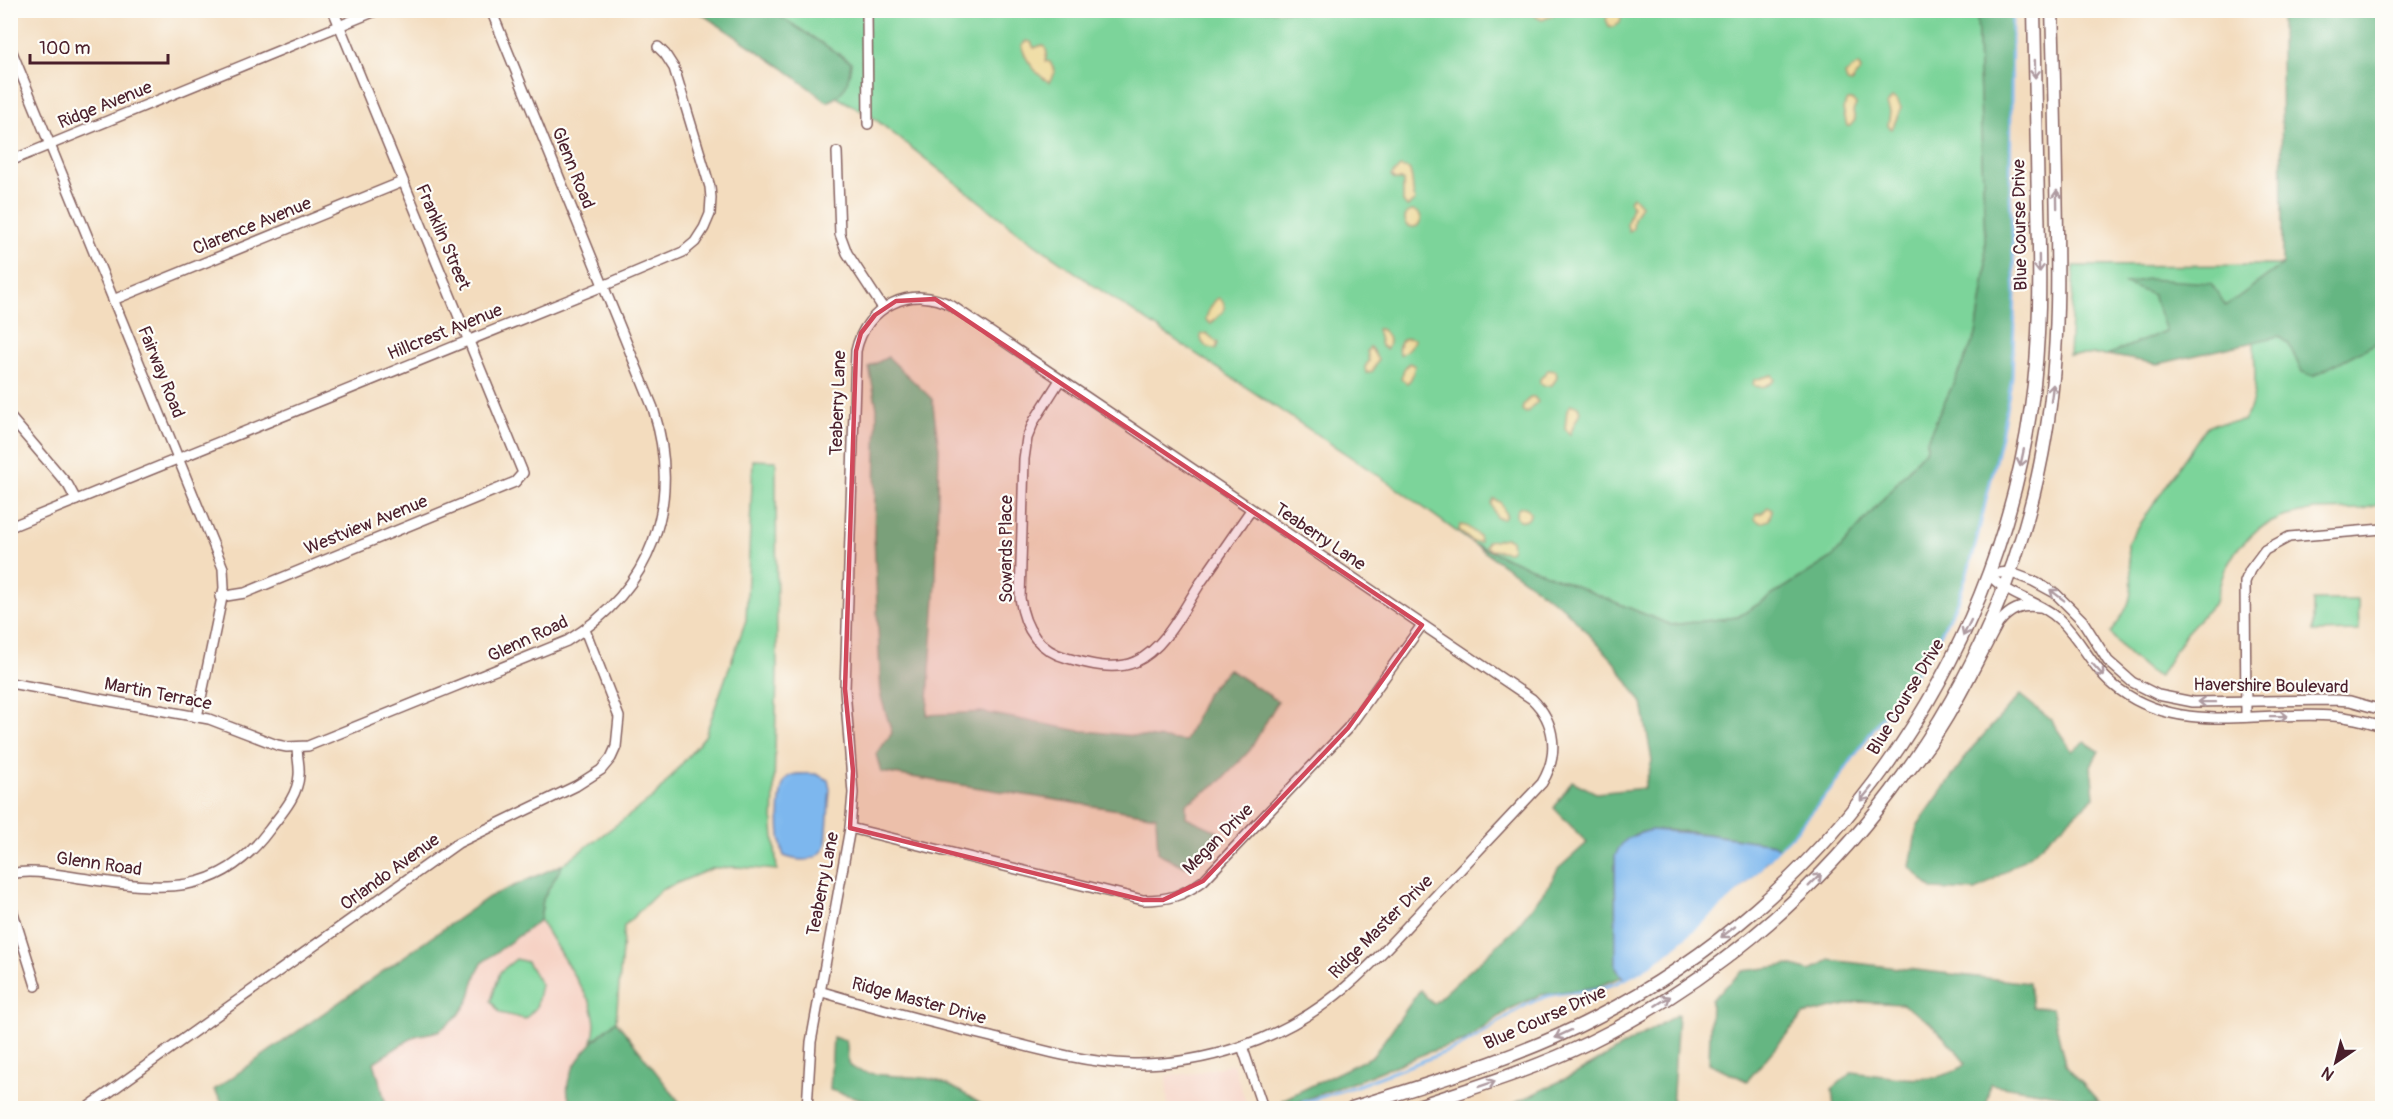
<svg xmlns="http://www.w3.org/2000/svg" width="2393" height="1119" font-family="Pangolin,sans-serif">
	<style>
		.built { fill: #f6d2c4 }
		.green { fill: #7cd49a; stroke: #637a62; stroke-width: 1.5 }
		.forest { fill: #65b682; stroke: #586a56; stroke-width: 1.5 }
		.sand { fill: #eeda9e; stroke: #9c7c64; stroke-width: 1.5 }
		.water { fill: #7db7ee; stroke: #646b8c; stroke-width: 1.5 }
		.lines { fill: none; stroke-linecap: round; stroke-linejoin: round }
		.stream { stroke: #7db7ee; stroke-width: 3 }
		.street-casing { stroke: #85615e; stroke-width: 12 }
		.secondary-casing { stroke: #85615e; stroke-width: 15 }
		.street { stroke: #fff; stroke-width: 9 }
		.secondary { stroke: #fff; stroke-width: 12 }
		.oneway { stroke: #ae9aa0 }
		.marked { fill: #d1495b; fill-opacity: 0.2; stroke: #d1495b; stroke-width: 4.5; stroke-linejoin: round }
		.labels { text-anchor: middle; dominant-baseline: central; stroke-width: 4.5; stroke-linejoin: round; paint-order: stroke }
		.street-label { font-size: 18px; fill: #4a1f2b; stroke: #fdfcf7 }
	</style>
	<rect width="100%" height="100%" fill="#fdfcf7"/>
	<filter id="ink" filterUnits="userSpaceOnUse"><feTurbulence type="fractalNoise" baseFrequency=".0167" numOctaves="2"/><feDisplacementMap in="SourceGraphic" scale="12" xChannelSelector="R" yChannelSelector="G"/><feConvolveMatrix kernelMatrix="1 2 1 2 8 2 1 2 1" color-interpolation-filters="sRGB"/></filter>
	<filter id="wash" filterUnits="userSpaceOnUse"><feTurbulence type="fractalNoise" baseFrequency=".008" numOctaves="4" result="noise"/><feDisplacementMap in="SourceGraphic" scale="24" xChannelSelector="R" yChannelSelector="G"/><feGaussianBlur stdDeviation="1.35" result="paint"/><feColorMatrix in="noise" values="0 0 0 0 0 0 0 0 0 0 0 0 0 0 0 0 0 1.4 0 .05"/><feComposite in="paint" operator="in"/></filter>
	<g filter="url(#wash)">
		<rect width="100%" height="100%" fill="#f3dcbe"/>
		<g class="built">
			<path d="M540,920L590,1002L595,1015L596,1029L592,1041L578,1060L571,1077L567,1093L573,1108H387L374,1062L415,1036L439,1031L469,1000L476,975L483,962Z"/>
			<path d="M1233,1064L1248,1108H1168L1166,1076L1195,1073Z"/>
		</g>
		<g class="green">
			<path d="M699,11H1977L1986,270L1976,335L1927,440V448L1833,557L1738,617L1671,625L1475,545L1391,484L1093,285L1017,231L871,116L782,67Z"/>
			<path d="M2282,265L2226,306L2126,283L2153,295L2167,331L2107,355H2069L2074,266Z"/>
			<path d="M2279,336L2288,343L2382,339V504L2363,509L2313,510L2283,517L2259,528L2237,549L2224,571L2215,602L2186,633L2159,677C2138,666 2125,652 2110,633C2127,611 2134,599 2131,571C2130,561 2127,552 2128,542L2206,427L2211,424L2243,421C2260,400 2254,367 2254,341Z"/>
			<path d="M753,460L776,461L777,674L773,827L777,870L737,867L713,868L661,890L624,926L616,1021L592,1041C597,1027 595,1017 590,1002L540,920L543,899L563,864L654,797L705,736L746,620Z"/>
			<path d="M2313,600H2358L2359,631L2313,632Z"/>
			<path d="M516,959L527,962L541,985L536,1008L525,1019L500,1013L491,1001L500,972Z"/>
		</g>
		<g class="forest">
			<path d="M697,11H772L851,62C849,81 846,94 827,102L782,67Z"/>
			<path d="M1977,11H2012L2010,191L2015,293L2012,377L2001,436L1974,551L1959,598L1930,654L1876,725L1832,788L1793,834L1779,848L1773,844C1745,840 1656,822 1634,835C1627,839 1620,850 1615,856L1616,968L1622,977L1596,987L1540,995L1510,1009L1465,1041L1429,1052L1354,1082L1283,1107L1282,1100L1373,1056L1420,990L1433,1004L1513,931L1549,885L1558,869L1587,843L1554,808L1572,781L1596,793L1644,788L1652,761L1642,703L1613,660L1564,608L1475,545L1671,625L1738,617L1833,557L1927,448V440L1976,335L1986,270Z"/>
			<path d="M2281,11H2382V340L2313,376L2302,372L2288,343L2279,336L2158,364L2107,355L2166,331L2153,295L2125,284L2147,279L2211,283L2226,306L2282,265Z"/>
			<path d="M888,357L932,399L939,448L936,582L927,715L982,712L1075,730L1185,741L1207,693L1228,669L1278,701L1250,750L1221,781L1186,804V817L1217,831L1206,848L1186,867L1158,853L1156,816L881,772L876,754L892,733L881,697L874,535L877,408L869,367Z"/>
			<path d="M2020,695L2051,720L2072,751L2085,742L2099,751L2091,766L2094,797L2034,852L1976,891L1932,889L1910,867L1917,826L1972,748Z"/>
			<path d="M563,864L543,899L540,920L483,962L476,975L469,1000L459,1015L439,1031L415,1036L374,1062L387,1108H226L214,1090L489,897Z"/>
			<path d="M1829,960L2029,983L2032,1007L2052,1008L2065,1064L2099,1102L1990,1084L1986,1108H1834L1832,1089L1852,1072C1884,1076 1939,1088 1965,1064L1956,1050L1929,1022L1902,1004L1859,1002L1803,1015L1747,1081L1709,1063L1711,1000L1743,971L1790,965L1810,971Z"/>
			<path d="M1678,1014L1672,1108H1505L1577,1073Z"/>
			<path d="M616,1021L684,1108H573C571,1104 569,1099 568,1095C563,1067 597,1037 616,1021Z"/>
			<path d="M833,1037L846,1041C849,1049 845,1061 852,1067C865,1078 916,1075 935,1080C953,1085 972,1099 988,1108H892L830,1090Z"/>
		</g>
		<g class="sand">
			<path d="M1611,10L1622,11L1620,23L1613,27L1609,26L1606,19Z"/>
			<path d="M1535,11V10L1557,11L1552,16L1542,20L1535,16Z"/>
			<path d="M1026,41L1031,42L1034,48L1042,45L1045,47L1047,53L1045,61L1050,62L1055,72L1049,82C1038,76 1023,58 1022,45Z"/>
			<path d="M1858,65L1861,70L1851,83L1847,82L1845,74Z"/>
			<path d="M1892,98L1897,100L1901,108L1892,129L1888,126L1890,112L1887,104Z"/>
			<path d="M1848,100H1852L1856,105L1853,111L1855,120L1850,126H1847L1843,109Z"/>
			<path d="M1400,167L1409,169C1414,177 1411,190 1415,200L1407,207L1403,202V180H1394L1391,176Z"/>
			<path d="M1633,196L1641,205L1634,218L1633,229L1629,231L1627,225L1632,206L1629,200Z"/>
			<circle cx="1413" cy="219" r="8"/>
			<path d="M1219,298C1232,308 1218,316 1211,324L1206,320C1206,315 1214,299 1219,298Z"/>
			<path d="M1377,329H1380C1388,333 1392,341 1386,349L1381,346Z"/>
			<path d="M1206,333L1218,343L1216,349C1208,349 1200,344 1201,335Z"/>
			<path d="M1407,338L1414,339V342L1406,351L1400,355C1396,348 1400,340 1407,338Z"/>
			<path d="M1370,347L1378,359L1373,371L1366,373L1365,367L1369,361L1367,351Z"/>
			<path d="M1409,363L1415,366L1411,379L1407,383L1401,379L1404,369Z"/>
			<path d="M1548,370L1556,371L1557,378L1552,385L1544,386L1540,383V379Z"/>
			<path d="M1772,375L1775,380C1769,386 1760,389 1753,385L1754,380Z"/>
			<path d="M1530,397H1534L1538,402L1526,413L1522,410L1524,404Z"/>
			<path d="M1571,405L1578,406L1580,412L1570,434L1565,429L1567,410Z"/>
			<path d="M1494,499L1501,503L1506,515L1504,519L1497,518L1491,504Z"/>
			<circle cx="1523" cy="514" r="7"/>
			<path d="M1768,507L1772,510L1769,520L1761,523L1755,519L1756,514L1762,513Z"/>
			<path d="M1460,525L1466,526L1479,536L1480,542H1473L1459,531Z"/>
			<path d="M1506,538L1511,540L1512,549L1509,552L1490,550L1485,546L1488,541Z"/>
		</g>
		<g class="water">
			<path d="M816,774L828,780L830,789L826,845C818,863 800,862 784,856C778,843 776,786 788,777C795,772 807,774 816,774Z"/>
			<path d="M1651,830L1705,834L1773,844L1779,848L1745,885L1663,956L1624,979L1616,968L1615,856C1623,837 1631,836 1651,830Z"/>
		</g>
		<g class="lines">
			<g class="stream">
				<path d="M1768,859L1793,834L1832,788L1876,725L1930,654L1959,598L1974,551L2001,436L2012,377L2015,293L2010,191L2012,10"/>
				<path d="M1285,1108L1356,1086L1459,1047C1488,1033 1511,1009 1542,998C1562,990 1584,994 1605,987C1641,976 1669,950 1696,927C1720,907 1743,887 1763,864"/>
			</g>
		</g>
	</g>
	<g filter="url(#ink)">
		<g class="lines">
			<g class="street-casing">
				<g id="street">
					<path d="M867,10L868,124"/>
					<path d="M10,47L223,568L224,588L197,717"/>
					<path d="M837,152L840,234L847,253L883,308"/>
					<path d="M10,161L378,10"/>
					<path d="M113,300L402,182"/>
					<path d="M1060,380L1034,421L1027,438L1024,459L1020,598C1024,627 1037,650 1067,658C1088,664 1114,671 1135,662C1165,649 1184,608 1201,582C1218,558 1234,534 1251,510"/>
					<path d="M10,417L68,485L76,500"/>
					<path d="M10,527L603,286L683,252L695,242L704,228L710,214L711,198L710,187L674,68L665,54L658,47"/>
					<path d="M220,597L245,593L515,482L523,473L333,10"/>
					<path d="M10,683L209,719L277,745L287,747L308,746L567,641C652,589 683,504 653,408L491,10"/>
					<path d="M2382,710L2350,701L2334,700L2193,702L2158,695L2132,682L2108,661L2082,620L2055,593L2033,581L2009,572L1989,574C2007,597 2040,600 2061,621C2084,643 2092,670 2120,690C2182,736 2262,710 2333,716C2350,717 2366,721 2382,726"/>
					<path d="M2246,717L2245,582L2250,570L2265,550L2289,537L2382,529"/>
					<path d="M1910,771C1949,726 1970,676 1998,624C2009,610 2021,604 2039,607"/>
					<path d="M850,828L1143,900C1169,900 1182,896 1203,881L1348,728L1422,625"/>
					<path d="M10,874C31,869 54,874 74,877C152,888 215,903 269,830C281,814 298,796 299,775C300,766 297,756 297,747"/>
					<path d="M10,903L36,986"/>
					<path d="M1242,1046L1263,1108"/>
					<path d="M87,1108L458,843L576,786L601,770L611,758L616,747L619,717L585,630"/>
					<path d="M807,1108L811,1042L850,828L853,793L845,689L856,351C865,307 912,283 952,306L1532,699C1556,722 1559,755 1542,783C1503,824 1465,865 1426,906C1397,937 1369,969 1336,995C1280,1040 1205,1065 1133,1064C1085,1063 1037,1049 991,1037C933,1023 876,1008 819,991"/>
				</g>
			</g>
			<g class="secondary-casing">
				<g id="secondary">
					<path d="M1352,1108C1434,1082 1518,1058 1595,1018C1829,898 1994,667 2031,407C2041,340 2040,273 2038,205C2037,140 2035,75 2034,10"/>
					<path d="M1412,1108C1472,1088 1533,1070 1590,1042C1827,926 2004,694 2046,433C2060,349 2058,265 2056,180C2055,123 2054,67 2052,10"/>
				</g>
			</g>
			<use href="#street" class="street"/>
			<use href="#secondary" class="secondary"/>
		</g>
		<defs><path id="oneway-shaft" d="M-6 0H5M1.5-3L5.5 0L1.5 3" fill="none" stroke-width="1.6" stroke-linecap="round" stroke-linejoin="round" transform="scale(1.5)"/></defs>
		<g class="oneway">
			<use href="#oneway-shaft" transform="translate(2035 69) rotate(89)"/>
			<use href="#oneway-shaft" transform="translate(2057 199) rotate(-91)"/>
			<use href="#oneway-shaft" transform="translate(2039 264) rotate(89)"/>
			<use href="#oneway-shaft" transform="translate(2052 393) rotate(-83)"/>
			<use href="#oneway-shaft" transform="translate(2022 458) rotate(102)"/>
			<use href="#oneway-shaft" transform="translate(2057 595) rotate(-143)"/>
			<use href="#oneway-shaft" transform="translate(1967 628) rotate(116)"/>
			<use href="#oneway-shaft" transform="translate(2098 670) rotate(48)"/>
			<use href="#oneway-shaft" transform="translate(2207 702) rotate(-179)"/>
			<use href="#oneway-shaft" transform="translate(2279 716) rotate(-1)"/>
			<use href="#oneway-shaft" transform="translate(1866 794) rotate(129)"/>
			<use href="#oneway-shaft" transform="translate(1815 880) rotate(-45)"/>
			<use href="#oneway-shaft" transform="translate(1728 932) rotate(142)"/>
			<use href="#oneway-shaft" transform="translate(1663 1001) rotate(-32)"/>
			<use href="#oneway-shaft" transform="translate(1563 1034) rotate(155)"/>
			<use href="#oneway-shaft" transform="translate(1487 1084) rotate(-19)"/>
		</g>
	</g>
	<path class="marked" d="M935,299L1422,625L1348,728L1203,881L1163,900H1143L850,828L853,771L845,689L856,351L861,333L875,315L896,301Z"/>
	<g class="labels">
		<g class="street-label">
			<text transform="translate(105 105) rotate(-22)">Ridge Avenue</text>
			<text transform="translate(573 168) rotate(68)">Glenn Road</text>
			<text transform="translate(2020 225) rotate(-91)">Blue Course Drive</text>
			<text transform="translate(252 226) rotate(-22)">Clarence Avenue</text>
			<text transform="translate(443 237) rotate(67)">Franklin Street</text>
			<text transform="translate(445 332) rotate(-22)">Hillcrest Avenue</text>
			<text transform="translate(161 372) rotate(68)">Fairway Road</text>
			<text transform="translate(838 403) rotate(-88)">Teaberry Lane</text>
			<text transform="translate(366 525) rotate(-22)">Westview Avenue</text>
			<text transform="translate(1320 537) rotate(34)">Teaberry Lane</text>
			<text transform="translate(1006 549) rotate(-90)">Sowards Place</text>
			<text transform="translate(528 639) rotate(-25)">Glenn Road</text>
			<text transform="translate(2271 686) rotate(1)">Havershire Boulevard</text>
			<text transform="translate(158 694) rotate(11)">Martin Terrace</text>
			<text transform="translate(1906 697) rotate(-59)">Blue Course Drive</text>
			<text transform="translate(1218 839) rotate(-45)">Megan Drive</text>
			<text transform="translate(99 864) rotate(8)">Glenn Road</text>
			<text transform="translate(390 872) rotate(-36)">Orlando Avenue</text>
			<text transform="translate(823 884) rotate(-79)">Teaberry Lane</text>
			<text transform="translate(1381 927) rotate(-45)">Ridge Master Drive</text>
			<text transform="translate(919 1001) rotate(15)">Ridge Master Drive</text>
			<text transform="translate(1545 1018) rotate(-24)">Blue Course Drive</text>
		</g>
	</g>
	<rect width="2393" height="1119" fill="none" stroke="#fdfcf7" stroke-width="36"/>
	<g transform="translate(2336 1062) rotate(215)" stroke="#fdfcf7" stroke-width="4.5" paint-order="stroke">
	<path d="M0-4.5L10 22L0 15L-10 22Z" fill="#4a1f2b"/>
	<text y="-9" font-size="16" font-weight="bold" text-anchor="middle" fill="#4a1f2b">N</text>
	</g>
	<path d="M30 54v9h138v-9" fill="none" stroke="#4a1f2b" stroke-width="3"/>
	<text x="39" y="54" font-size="18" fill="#4a1f2b" stroke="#fdfcf7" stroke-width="4.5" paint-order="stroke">100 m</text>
</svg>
